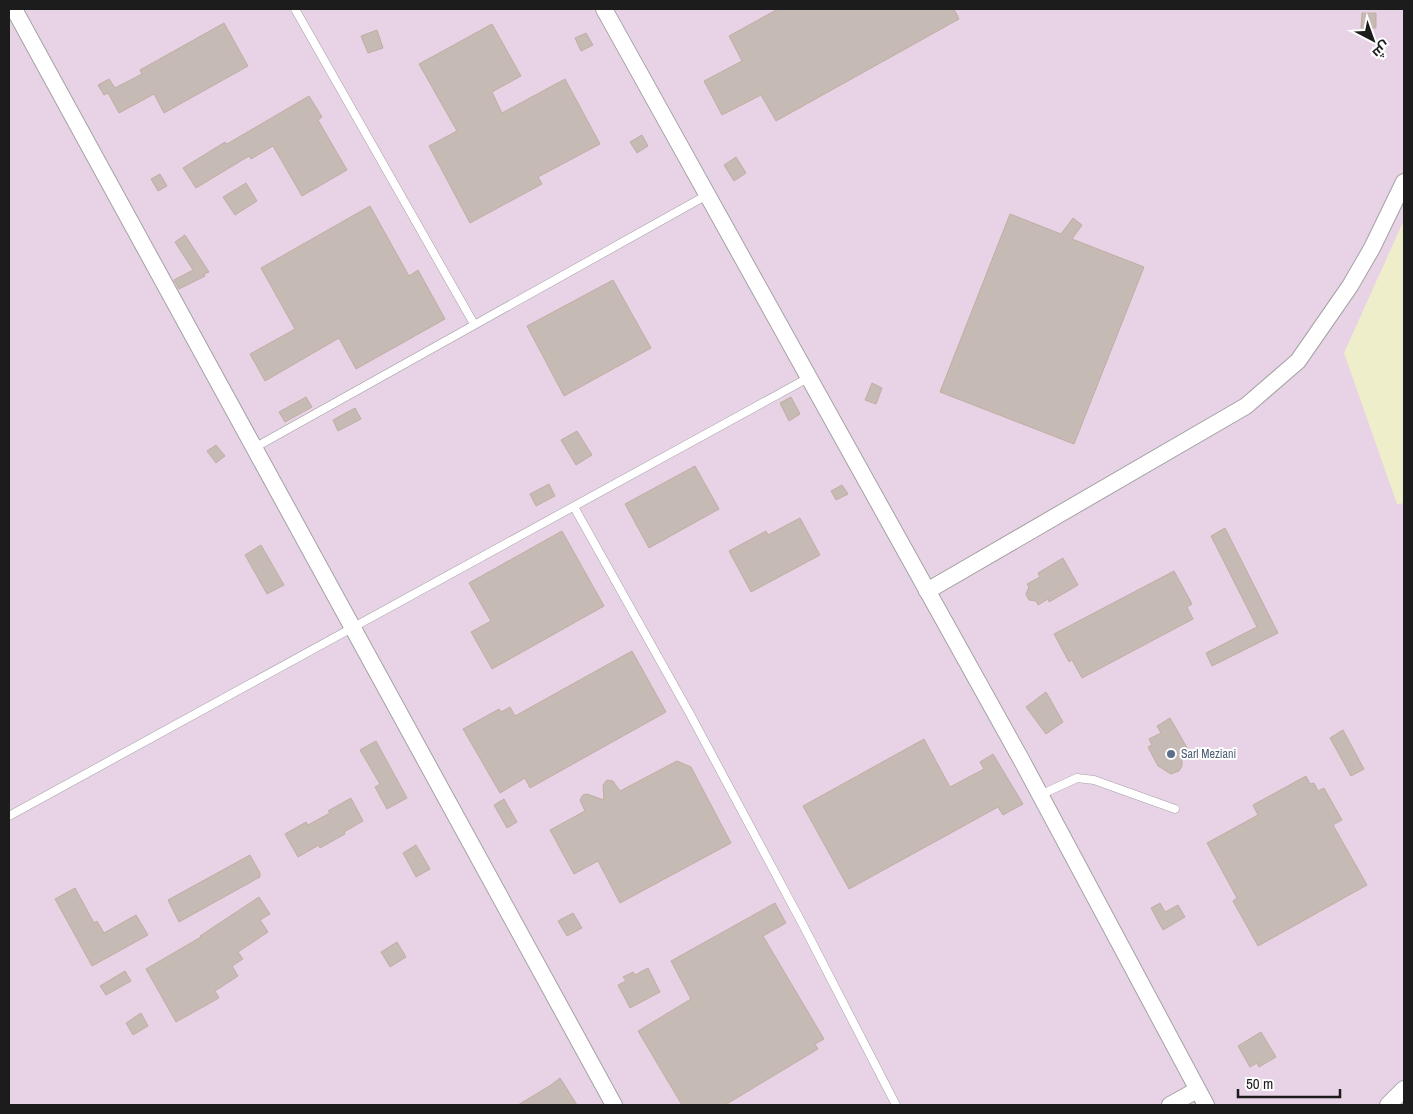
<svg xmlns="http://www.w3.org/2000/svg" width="1413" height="1114" font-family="'Archivo Narrow',Cairo,sans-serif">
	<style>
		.industrial { fill: #e8d2e6 }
		.farmland { fill: #efeeca }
		.building { fill: #c6bab4; stroke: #c1ada2 }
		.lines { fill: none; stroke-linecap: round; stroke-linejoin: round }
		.service-casing { stroke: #a3a3a3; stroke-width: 9 }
		.minor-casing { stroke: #a3a3a3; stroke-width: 18 }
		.service { stroke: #fff; stroke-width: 8 }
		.minor { stroke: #fff; stroke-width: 16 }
		.service-dot { fill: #5c6f8a; stroke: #fff; stroke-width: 2 }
		.labels { text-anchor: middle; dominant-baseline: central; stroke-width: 4; stroke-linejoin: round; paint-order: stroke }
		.service-label { font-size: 12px; fill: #4e5e75; stroke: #fff; text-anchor: start }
	</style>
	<rect width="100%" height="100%" fill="#eee9e1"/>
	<path class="industrial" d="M9,9H1404V220L1399,233L1397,504L1404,503V1105H9Z"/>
	<path class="farmland" d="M1404,220V503L1397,504L1344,353Z"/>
	<g class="building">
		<path d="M778,9H954L959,19L776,121L761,95L722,115L704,81L742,61L729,36Z"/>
		<path d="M1362,13H1376V28H1361Z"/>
		<path d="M224,23L248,66L164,113L154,94L119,113L108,93L104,95L98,85L109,79L115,88L142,74L140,70Z"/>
		<path d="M492,24L521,76L492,92L502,113L565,79L600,144L538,177L542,184L470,223L429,146L457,131L419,64Z"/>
		<path d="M377,30L383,48L368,53L361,36Z"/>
		<path d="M586,33L593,45L581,51L575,38Z"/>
		<path d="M309,96L322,117L318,120L347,170L302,196L273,146L251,159L249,156L196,188L183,168L225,142L227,144Z"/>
		<path d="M642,135L648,146L637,153L630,142Z"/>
		<path d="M736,157L746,173L734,181L724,165Z"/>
		<path d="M160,174L167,186L158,191L151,179Z"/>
		<path d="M246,183L257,201L235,215L223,197Z"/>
		<path d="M370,206L409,276L418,270L445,319L356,369L339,338L265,381L250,354L295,329L261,268Z"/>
		<path d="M1010,214L1061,234L1073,218L1082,225L1072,239L1144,267L1074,444L940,392Z"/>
		<path d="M185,235L209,272L204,274L205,276L179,289L174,280L193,270L175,242Z"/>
		<path d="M613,280L651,348L564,396L527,326Z"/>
		<path d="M872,383L882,388L876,404L865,400Z"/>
		<path d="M306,397L312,407L285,422L279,412Z"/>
		<path d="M791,397L800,414L789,421L780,403Z"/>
		<path d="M355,408L361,419L338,431L333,420Z"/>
		<path d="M577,431L592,455L576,465L561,440Z"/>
		<path d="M216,445L225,456L216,463L207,451Z"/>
		<path d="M695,466L719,509L649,548L625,504Z"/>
		<path d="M549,484L555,496L536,506L530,494Z"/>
		<path d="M842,485L848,494L836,500L831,491Z"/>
		<path d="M800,518L820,555L751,592L729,551L766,531L768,535Z"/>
		<path d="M1225,528L1278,633L1212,666L1206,653L1257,627L1211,536Z"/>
		<path d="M562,531L604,606L492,669L471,632L491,621L469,583Z"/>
		<path d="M261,545L284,585L267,594L245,555Z"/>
		<path d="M1063,558L1078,585L1049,602L1048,599L1038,605L1036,601L1029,600L1026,594L1029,587L1027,584L1040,577L1038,573Z"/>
		<path d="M1174,571L1192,604L1187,607L1193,619L1082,678L1072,660L1069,662L1054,634Z"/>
		<path d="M632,651L666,712L530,788L525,778L500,793L463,729L499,709L501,712L510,707L515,716Z"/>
		<path d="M1046,692L1063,722L1046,734L1026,707Z"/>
		<path d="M1170,718L1190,753L1182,757V766L1179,771L1171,774L1158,766L1148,747L1152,745L1149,739L1161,733L1157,726Z"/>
		<path d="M1343,730L1364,769L1351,776L1330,738Z"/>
		<path d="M924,739L950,787L984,769L980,762L993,754L1023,804L1003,815L998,807L849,889L803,806Z"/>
		<path d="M376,741L407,798L387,809L375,787L380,784L360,750Z"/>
		<path d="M677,761L691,767L731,843L620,903L598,861L574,874L550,830L585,811L580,800L583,795L587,794L604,800L603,785L607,780L613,781L620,791Z"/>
		<path d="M1306,776L1310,784L1314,783L1318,791L1324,788L1342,820L1333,825L1367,885L1258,946L1233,901L1237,898L1207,843L1258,815L1253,805Z"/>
		<path d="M351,798L363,821L344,832L345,834L320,848L319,845L298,857L285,834L306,822L308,825L330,813L328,811Z"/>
		<path d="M504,799L517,822L507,828L494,805Z"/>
		<path d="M416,845L430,869L416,877L403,853Z"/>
		<path d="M250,855L260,873V877L179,922L168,900Z"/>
		<path d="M75,888L94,923L97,921L104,933L136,915L148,935L92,966L55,899Z"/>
		<path d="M259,897L270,914L260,920L268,932L238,952L243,959L232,966L238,976L215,991L219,998L176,1022L146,969L201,937L200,936Z"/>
		<path d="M775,903L786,923L763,936L824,1039L815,1044L818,1049L725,1105H682L638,1031L691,999L671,961Z"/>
		<path d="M1160,903L1165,912L1178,905L1185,917L1163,930L1151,908Z"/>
		<path d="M573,913L582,928L567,936L558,921Z"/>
		<path d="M397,942L406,957L390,967L381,952Z"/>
		<path d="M648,968L660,992L630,1008L618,985L626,981L623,977L633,972L635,975Z"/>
		<path d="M125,971L131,981L106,995L100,986Z"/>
		<path d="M141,1013L148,1026L133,1035L126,1023Z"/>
		<path d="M1261,1032L1276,1057L1259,1067L1257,1063L1250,1067L1238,1046Z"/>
		<path d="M560,1078L577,1105H518L551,1085Z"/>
	</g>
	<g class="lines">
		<g class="service-casing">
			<g id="service">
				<path d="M295,9L474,324"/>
				<path d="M254,448L707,195"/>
				<path d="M574,507L690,714L803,925L896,1105"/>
				<path d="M1040,795L1077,778L1094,780L1175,809"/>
				<path d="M9,816L808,378"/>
			</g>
		</g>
		<g class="minor-casing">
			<g id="minor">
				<path d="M14,9L614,1105"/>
				<path d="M604,9L1022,761L1206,1105"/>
				<path d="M927,591L1246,406L1298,361L1350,286L1372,248L1404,182"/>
				<path d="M1170,1105L1197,1090"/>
				<path d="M1388,1105L1404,1089"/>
			</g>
		</g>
		<use href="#service" class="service"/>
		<use href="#minor" class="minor"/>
	</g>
	<circle class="service-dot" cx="1171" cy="754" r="5"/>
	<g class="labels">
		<g class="service-label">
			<text x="1181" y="754">Sarl Meziani</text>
		</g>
	</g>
	<rect width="1413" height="1114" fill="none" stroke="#1c1c1c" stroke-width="20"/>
	<g transform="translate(1373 40) rotate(139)" stroke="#ffffff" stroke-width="4" paint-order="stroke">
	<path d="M0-4L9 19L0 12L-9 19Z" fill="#1c1c1c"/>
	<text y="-8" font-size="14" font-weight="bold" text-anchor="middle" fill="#1c1c1c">ش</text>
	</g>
	<path d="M1238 1089v8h102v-8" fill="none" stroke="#1c1c1c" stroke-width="2.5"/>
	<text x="1246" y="1089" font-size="15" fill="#1c1c1c" stroke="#ffffff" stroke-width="4" paint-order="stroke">50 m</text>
</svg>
